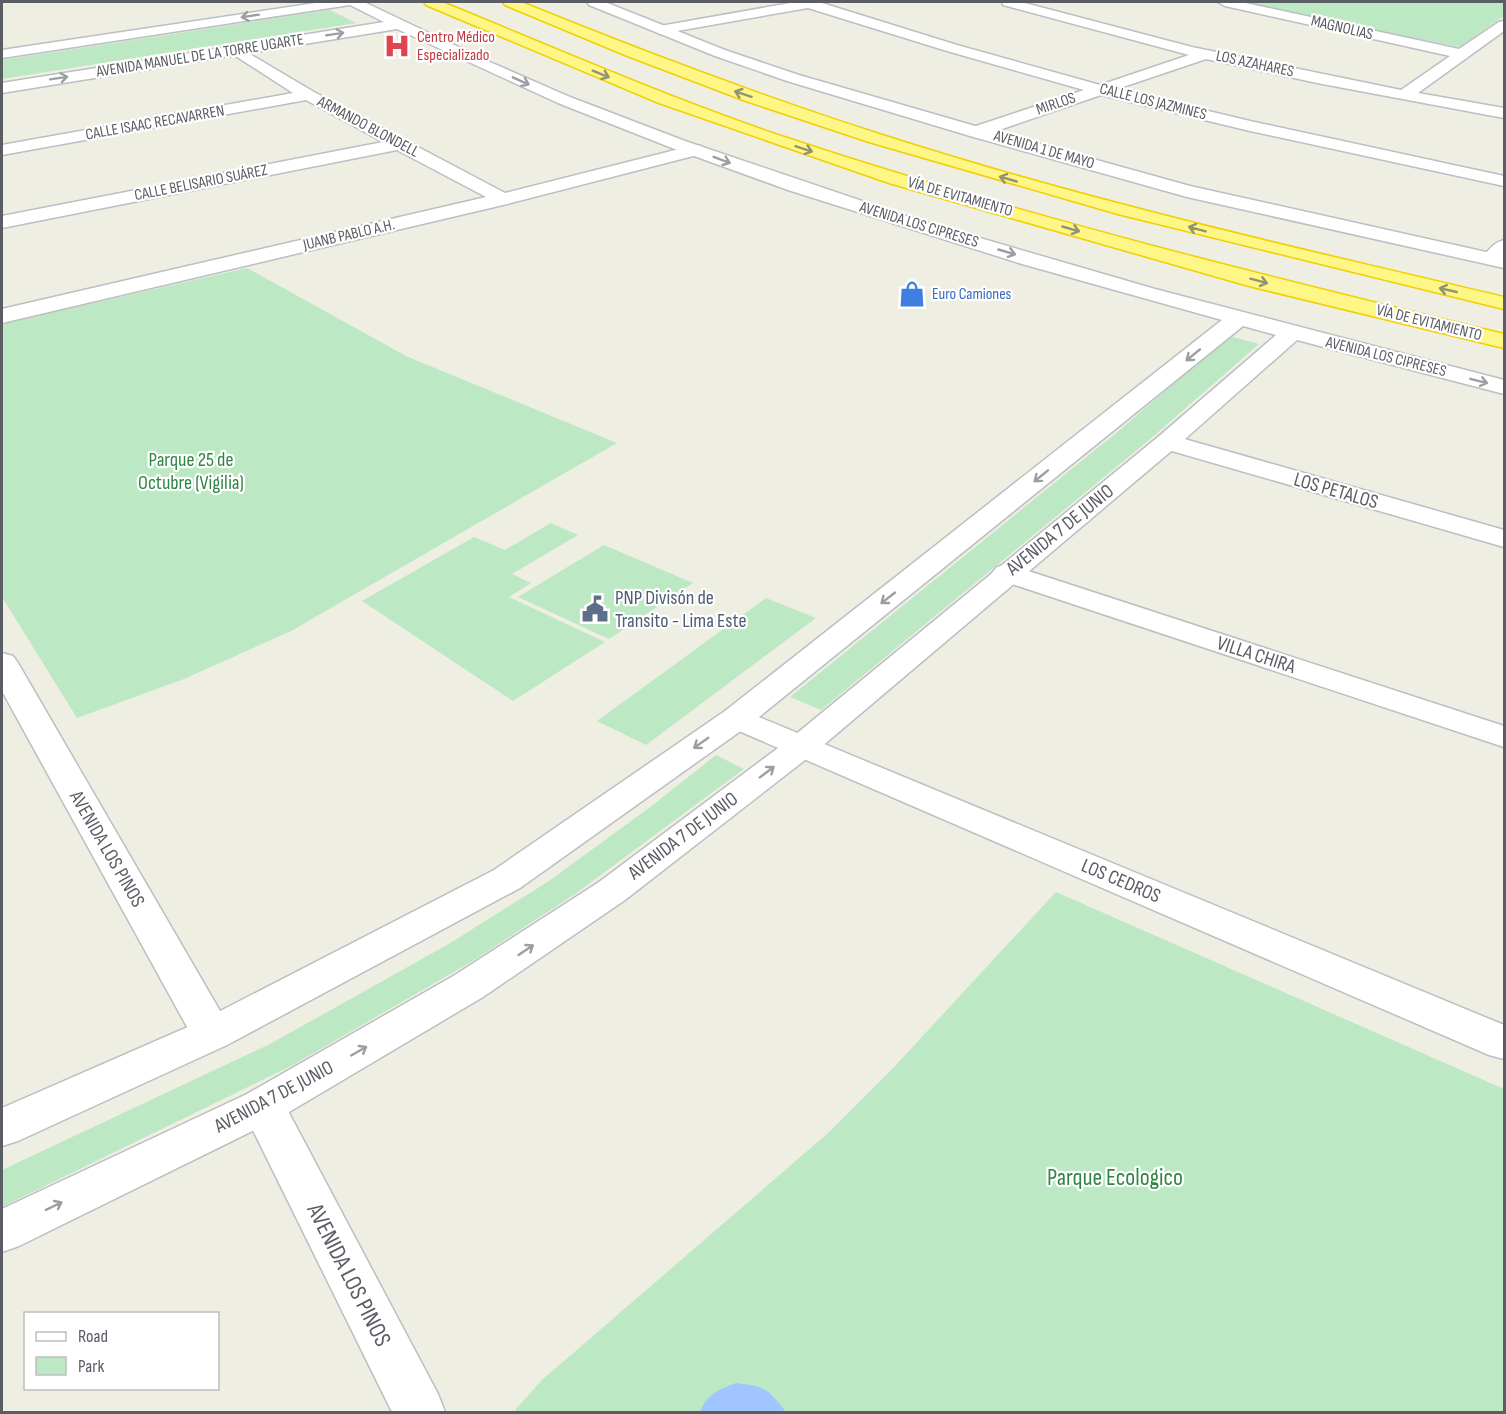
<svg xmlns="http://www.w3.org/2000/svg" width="1506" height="1414" font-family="'Sofia Sans Condensed',sans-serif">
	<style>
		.green { fill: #bde8c4 }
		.water { fill: #a1c5ff }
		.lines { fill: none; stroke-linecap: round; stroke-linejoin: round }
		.minor-casing { stroke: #bcbec4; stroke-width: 3 }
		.tertiary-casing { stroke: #bcbec4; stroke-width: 3 }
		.motorway-casing { stroke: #f0d000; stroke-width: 3 }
		.minor { fill: #fff; fill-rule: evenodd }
		.tertiary { fill: #fff; fill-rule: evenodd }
		.motorway { fill: #fff688; fill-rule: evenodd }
		.oneway { stroke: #9c9ea2 }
		.oneway2 { stroke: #949371 }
		.labels { text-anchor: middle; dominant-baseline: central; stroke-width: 4.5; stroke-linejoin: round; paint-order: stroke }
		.far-street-label { font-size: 16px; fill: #5a5d64; stroke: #fff }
		.far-health-label { font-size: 16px; fill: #be3a42; stroke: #fff; text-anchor: start }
		.far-shop-label { font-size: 16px; fill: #366cbe; stroke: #fff; text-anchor: start }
		.park-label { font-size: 20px; fill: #2f8643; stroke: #fff }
		.street-label { font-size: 20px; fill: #5a5d64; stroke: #fff }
		.service-label { font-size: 20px; fill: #4e5e75; stroke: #fff; text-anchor: start }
		.near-park-label { font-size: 24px; fill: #2f8643; stroke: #fff }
		.near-street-label { font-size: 24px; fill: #5a5d64; stroke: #fff }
	</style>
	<rect width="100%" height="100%" fill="#eeeee2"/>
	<g class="green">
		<path d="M1233,2H1504V16L1460,47Z"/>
		<path d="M330,10L356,23L2,79V60Z"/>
		<path d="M247,268L406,356L617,443L291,631L184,679L77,718L2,597V324Z"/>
		<path d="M1229,336L1259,344L1149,440L821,710L790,697L1121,429Z"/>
		<path d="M551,523L578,535L512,574L531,583L509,597L605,642L513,701L362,601L474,537L505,550Z"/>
		<path d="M604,545L693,583L609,639L518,597Z"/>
		<path d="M766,598L816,618L646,745L597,721Z"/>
		<path d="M716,755L744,769L575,894L471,962L291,1066L2,1207V1170L270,1044L447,945L549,881L653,805Z"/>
		<path d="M1056,892L1504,1089V1412H517L515,1410L542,1380L827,1134L894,1067Z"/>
	</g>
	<path class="water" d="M736,1383C767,1387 767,1388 786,1412H700C706,1395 719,1389 736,1383Z"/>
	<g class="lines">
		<g class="minor-casing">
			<g id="minor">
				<path d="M796,2H822V3L957,45L1100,85L1189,55L1003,5L1002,2H1021L1192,47L1401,90L1450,56L1225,6L1218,2H1241L1459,49L1499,22L1504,21V31L1418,93L1504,108V118L1317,83L1206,59L1117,89L1250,121L1504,176V186L1250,131L1101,95L982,136H970L967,132L970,128L1084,90L947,51L808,8L660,34L653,30L660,26Z"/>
				<path d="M236,46L314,92L505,193L695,145L701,146L704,150L701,154L503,205L2,323V309L486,197L397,150L2,228V216L383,142L306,100L2,155V145L293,93L231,53L229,50Z"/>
				<path d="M1504,240V258C1498,265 1494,266 1485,263L1482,259C1487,251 1494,242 1504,240Z"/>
				<path d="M1167,434L1504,530V547L1158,447L1154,442L1158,437Z"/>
				<path d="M1007,564L1504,726V747L997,579L992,573L997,567Z"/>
				<path d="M2,653L13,656L18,663L227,1023L233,1034L227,1045L212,1050L197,1045L2,691Z"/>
				<path d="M737,708L1504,1025V1059L1489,1055L725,725L720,718L725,711Z"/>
				<path d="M263,1088L279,1094L438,1394L445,1412H392L241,1106L247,1094Z"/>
			</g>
		</g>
		<g class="tertiary-casing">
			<g id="tertiary">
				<path d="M322,2H364L490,62L570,97L685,141L918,220L1155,289L1504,380V394L1297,340L1176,447L814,753L625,900L483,997L279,1118L19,1246L2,1252V1209L247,1094L455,975L599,882L790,739L1158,437L1276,335L1243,326L749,725L520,888L227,1045L18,1141L2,1146V1108L197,1023L494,870L725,711L1222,320L1022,264L788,190L672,148L558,103L397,29L2,93V83L384,22L350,5L2,58V50Z"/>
				<path d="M587,2H605L725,50L799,75L982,128L1190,186L1504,256V268L1187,197L970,136L787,81L715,56L589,5Z"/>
			</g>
		</g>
		<g class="motorway-casing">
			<g id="motorway">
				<path d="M424,2H442C552,47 662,95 775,134C1014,214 1260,275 1504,334V348L1249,286L889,183L659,103L426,5Z"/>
				<path d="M503,2H521C639,50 758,95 879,134C1084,200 1295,248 1504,297V309L1118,214L869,142L746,101L625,55L505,5Z"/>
			</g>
		</g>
		<use href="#minor" class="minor"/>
		<use href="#tertiary" class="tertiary"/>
		<use href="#motorway" class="motorway"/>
	</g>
	<defs><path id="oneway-shaft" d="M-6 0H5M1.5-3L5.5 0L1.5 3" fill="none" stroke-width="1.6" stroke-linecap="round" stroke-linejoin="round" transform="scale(1.5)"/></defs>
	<g class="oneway">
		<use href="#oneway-shaft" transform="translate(250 16) rotate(171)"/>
		<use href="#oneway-shaft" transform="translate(335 34) rotate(-9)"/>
		<use href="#oneway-shaft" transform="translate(59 78) rotate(-9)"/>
		<use href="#oneway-shaft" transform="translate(521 81) rotate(24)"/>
		<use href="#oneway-shaft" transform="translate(722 160) rotate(20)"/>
		<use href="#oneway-shaft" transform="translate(1007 252) rotate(16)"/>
		<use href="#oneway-shaft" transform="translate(1193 355) rotate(141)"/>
		<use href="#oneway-shaft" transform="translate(1479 381) rotate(14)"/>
		<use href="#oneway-shaft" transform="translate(1041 476) rotate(141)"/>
		<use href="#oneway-shaft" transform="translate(888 598) rotate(142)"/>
		<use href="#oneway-shaft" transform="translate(701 743) rotate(145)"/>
		<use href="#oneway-shaft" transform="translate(767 772) rotate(-37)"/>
		<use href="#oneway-shaft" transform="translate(526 950) rotate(-34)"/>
		<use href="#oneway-shaft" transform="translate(359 1051) rotate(-30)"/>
		<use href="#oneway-shaft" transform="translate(54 1206) rotate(-26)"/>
	</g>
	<g class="oneway2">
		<use href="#oneway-shaft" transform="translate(601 74) rotate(22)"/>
		<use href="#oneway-shaft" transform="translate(743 94) rotate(-161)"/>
		<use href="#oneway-shaft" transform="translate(804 149) rotate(18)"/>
		<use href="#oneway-shaft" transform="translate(1008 179) rotate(-164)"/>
		<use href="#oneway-shaft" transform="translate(1071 229) rotate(16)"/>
		<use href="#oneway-shaft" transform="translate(1197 229) rotate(-165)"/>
		<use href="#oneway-shaft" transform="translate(1259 281) rotate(15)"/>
		<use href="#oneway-shaft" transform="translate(1448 290) rotate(-167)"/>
	</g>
	<defs>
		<g id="hospital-bare" transform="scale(2.07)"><path d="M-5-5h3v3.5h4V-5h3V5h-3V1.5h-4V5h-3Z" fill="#e0444e" stroke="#fff" stroke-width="2.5" paint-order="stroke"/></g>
		<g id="shop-bare" transform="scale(2.07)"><path d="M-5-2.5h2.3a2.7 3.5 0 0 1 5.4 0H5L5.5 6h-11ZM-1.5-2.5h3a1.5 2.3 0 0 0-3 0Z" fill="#3f7fe0" stroke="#fff" stroke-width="2.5" paint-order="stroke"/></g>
		<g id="civic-bare" transform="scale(2.07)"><path d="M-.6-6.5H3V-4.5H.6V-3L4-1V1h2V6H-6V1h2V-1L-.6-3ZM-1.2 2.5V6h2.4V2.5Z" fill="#5c6f8a" stroke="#fff" stroke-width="2.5" paint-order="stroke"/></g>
	</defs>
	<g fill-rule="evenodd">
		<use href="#hospital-bare" x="397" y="46"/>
		<use href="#shop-bare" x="912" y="294"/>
		<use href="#civic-bare" x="595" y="609"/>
	</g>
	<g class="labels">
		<g class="far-street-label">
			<text transform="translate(1342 28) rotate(13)">MAGNOLIAS</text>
			<text transform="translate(200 56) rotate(-9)">AVENIDA MANUEL DE LA TORRE UGARTE</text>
			<text transform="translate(1255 64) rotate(12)">LOS AZAHARES</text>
			<text transform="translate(1153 102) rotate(14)">CALLE LOS JAZMINES</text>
			<text transform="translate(1056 104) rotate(-19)">MIRLOS</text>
			<text transform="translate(155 123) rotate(-10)">CALLE ISAAC RECAVARREN</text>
			<text transform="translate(368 127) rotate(28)">ARMANDO BLONDELL</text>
			<text transform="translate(1044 150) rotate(16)">AVENIDA 1 DE MAYO</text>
			<text transform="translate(201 183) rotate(-11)">CALLE BELISARIO SUÁREZ</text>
			<text transform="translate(960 197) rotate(16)">VÍA DE EVITAMIENTO</text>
			<text transform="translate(919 225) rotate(17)">AVENIDA LOS CIPRESES</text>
			<text transform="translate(349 235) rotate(-13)">JUANB PABLO A.H.</text>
			<text transform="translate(1429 323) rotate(14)">VÍA DE EVITAMIENTO</text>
			<text transform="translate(1386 357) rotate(14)">AVENIDA LOS CIPRESES</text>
		</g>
		<g class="far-health-label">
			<text x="417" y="37">Centro Médico<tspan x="417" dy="18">Especializado</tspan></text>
		</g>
		<g class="far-shop-label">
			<text x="932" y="294">Euro Camiones</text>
		</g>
		<g class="park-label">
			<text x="191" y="460">Parque 25 de<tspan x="191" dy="23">Octubre (Vigilia)</tspan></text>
		</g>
		<g class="street-label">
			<text transform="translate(1336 491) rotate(16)">LOS PETALOS</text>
			<text transform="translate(1060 530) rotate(-39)">AVENIDA 7 DE JUNIO</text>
			<text transform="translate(1256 655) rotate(18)">VILLA CHIRA</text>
			<text transform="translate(683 836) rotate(-37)">AVENIDA 7 DE JUNIO</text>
			<text transform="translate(107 849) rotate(60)">AVENIDA LOS PINOS</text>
			<text transform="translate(1121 881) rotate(23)">LOS CEDROS</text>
			<text transform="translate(274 1097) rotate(-28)">AVENIDA 7 DE JUNIO</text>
		</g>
		<g class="service-label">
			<text x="615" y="598">PNP Divisón de<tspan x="615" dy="23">Transito - Lima Este</tspan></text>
		</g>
		<g class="near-park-label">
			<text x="1115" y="1177">Parque Ecologico</text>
		</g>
		<g class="near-street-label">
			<text transform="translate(349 1275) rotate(63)">AVENIDA LOS PINOS</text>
		</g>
	</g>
	<rect width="1506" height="1414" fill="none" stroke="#5a5d64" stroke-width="6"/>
	<rect x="24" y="1312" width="195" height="78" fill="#ffffff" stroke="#bdbec1" stroke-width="1.5"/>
	<rect x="36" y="1332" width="30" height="9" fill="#ffffff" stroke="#bdbec1" stroke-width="1.5"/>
	<text x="78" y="1342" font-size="18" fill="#5a5d64">Road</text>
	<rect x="36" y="1357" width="30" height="18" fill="#bde8c4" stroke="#bdbec1" stroke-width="1.5"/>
	<text x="78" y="1372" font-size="18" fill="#5a5d64">Park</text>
</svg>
